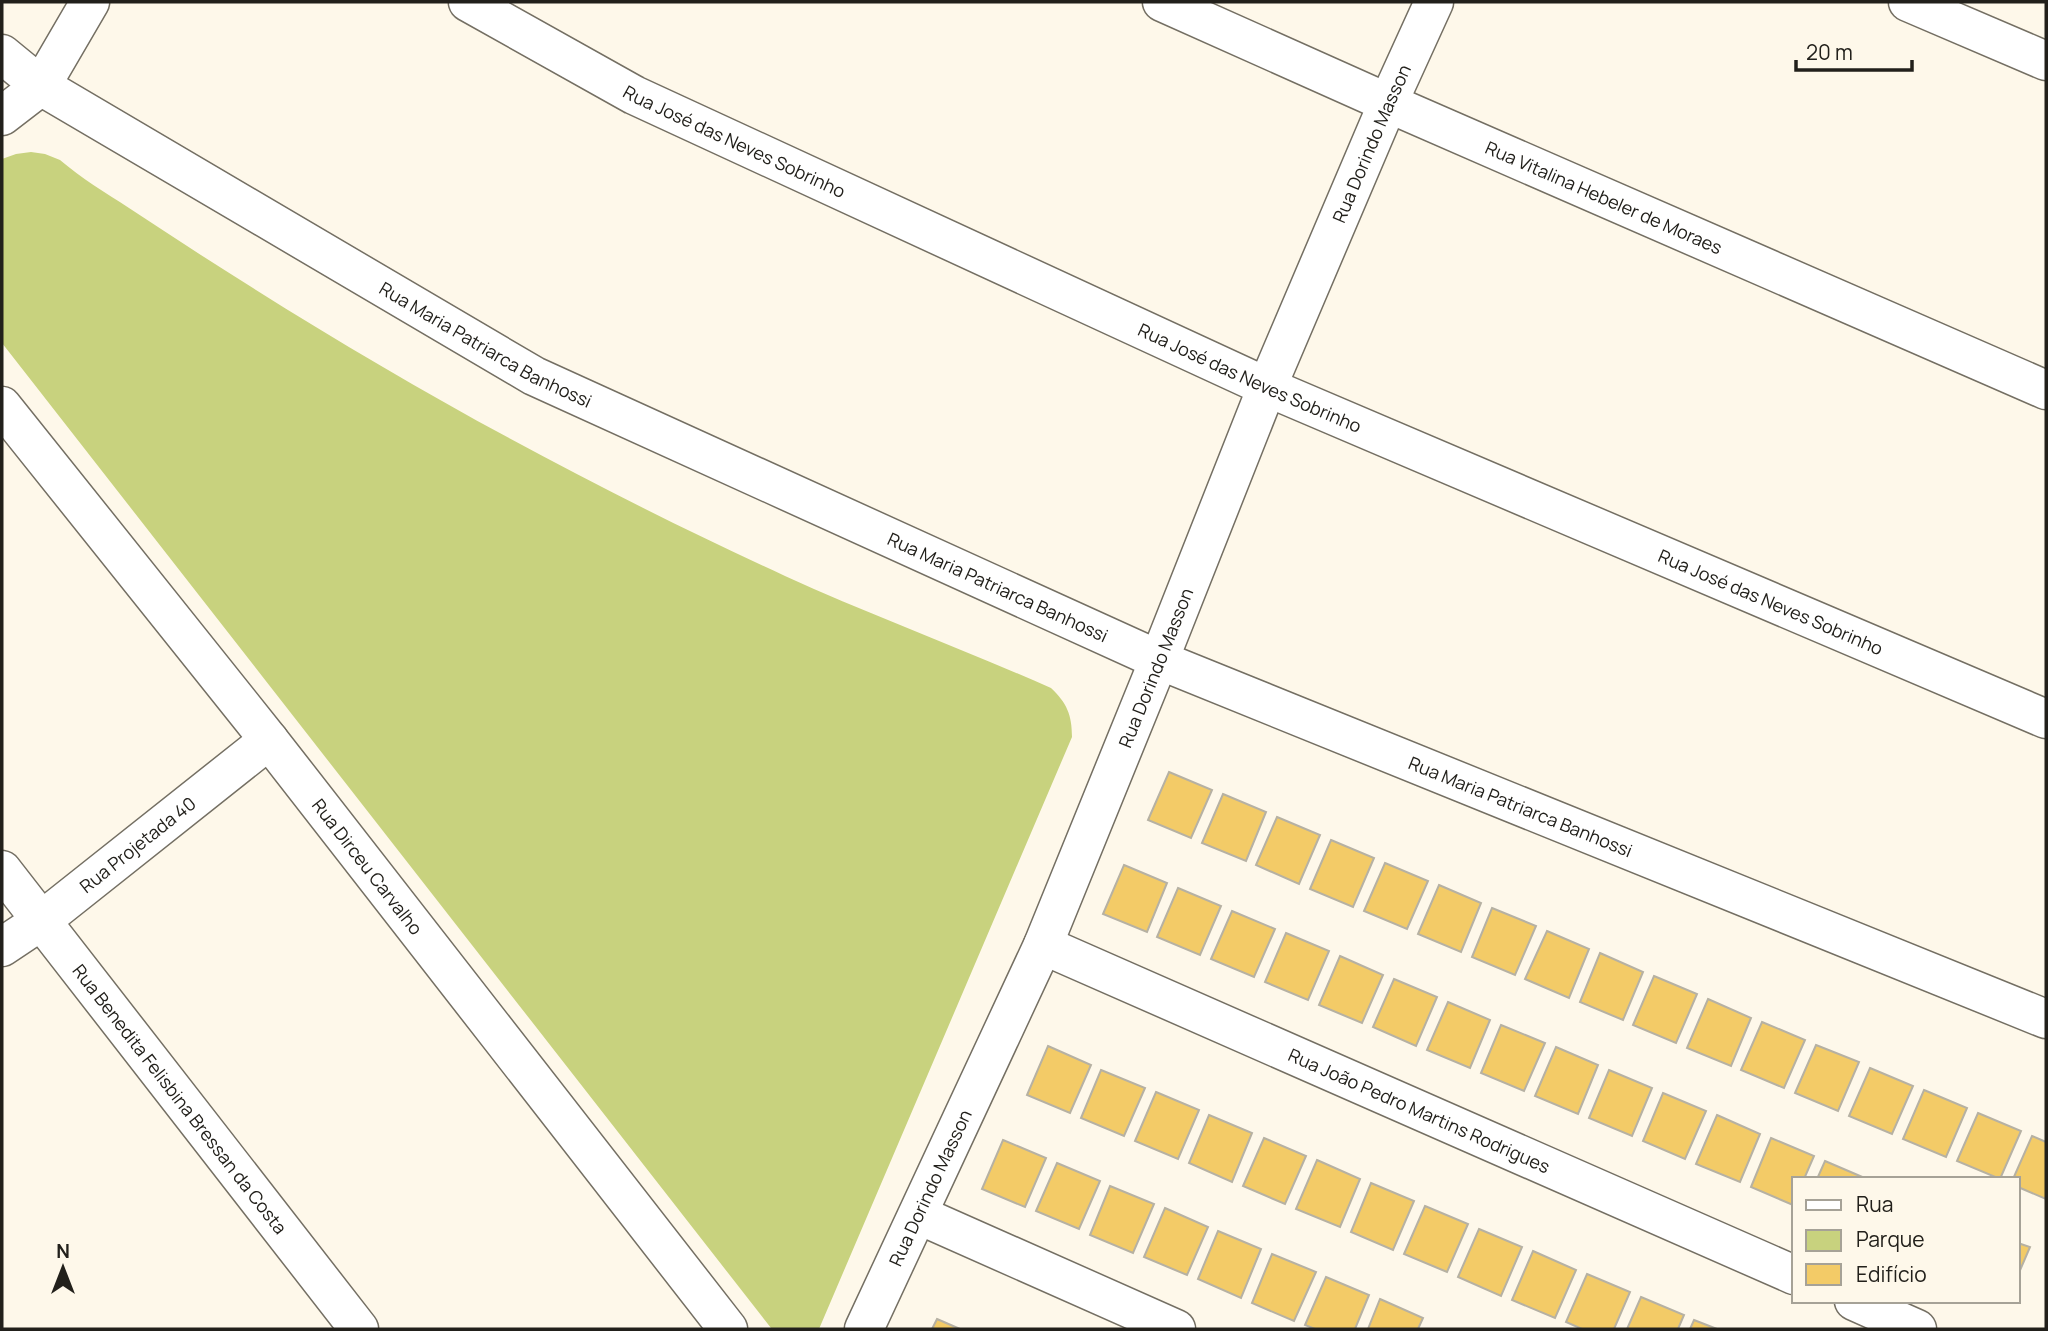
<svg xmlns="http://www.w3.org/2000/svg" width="2048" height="1331" font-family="Manrope,sans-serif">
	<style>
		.green { fill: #c8d27e }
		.building { fill: #f3cb67; stroke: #b6b1a3; stroke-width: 2 }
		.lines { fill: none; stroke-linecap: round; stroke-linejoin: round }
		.street-casing { stroke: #746f63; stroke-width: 41 }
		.street { stroke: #fff; stroke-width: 38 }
		.labels { text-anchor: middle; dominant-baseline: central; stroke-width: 7; stroke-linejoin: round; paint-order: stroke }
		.street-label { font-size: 18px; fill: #22201b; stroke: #fef8ea }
	</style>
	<rect width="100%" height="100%" fill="#fef8ea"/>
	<path class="green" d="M31,152L45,154L60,160C81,178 106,193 129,208C170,235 211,262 253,288C424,396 602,492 785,576C873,616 963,649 1051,688C1067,703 1072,715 1072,737L819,1329L771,1328L2,343V159L16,154Z"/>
	<g class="building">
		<path d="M1169,772L1212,790L1191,838L1148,820Z"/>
		<path d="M1223,794L1266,812L1246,861L1202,843Z"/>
		<path d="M1277,817L1320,835L1299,884L1256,865Z"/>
		<path d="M1331,840L1374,858L1353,907L1310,889Z"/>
		<path d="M1385,863L1428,881L1407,929L1364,911Z"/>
		<path d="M1124,865L1167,883L1147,932L1103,914Z"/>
		<path d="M1439,885L1481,903L1461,952L1418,934Z"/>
		<path d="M1178,888L1221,906L1200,955L1157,937Z"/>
		<path d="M1492,908L1536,926L1515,975L1472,957Z"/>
		<path d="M1232,911L1275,929L1254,977L1211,959Z"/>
		<path d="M1547,931L1589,949L1569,998L1525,979Z"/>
		<path d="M1286,933L1329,951L1308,1000L1265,982Z"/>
		<path d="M1600,953L1643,972L1623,1020L1580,1002Z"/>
		<path d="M1340,956L1383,975L1362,1023L1319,1005Z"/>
		<path d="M1654,976L1697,994L1676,1043L1633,1025Z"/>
		<path d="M1394,979L1437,997L1416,1046L1373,1027Z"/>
		<path d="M1708,999L1751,1018L1731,1066L1687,1048Z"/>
		<path d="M1448,1002L1490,1020L1470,1068L1427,1050Z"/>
		<path d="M1762,1022L1805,1040L1784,1088L1741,1070Z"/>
		<path d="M1501,1025L1545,1043L1524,1091L1481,1073Z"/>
		<path d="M1816,1045L1859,1062L1838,1111L1795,1093Z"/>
		<path d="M1048,1046L1091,1065L1070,1113L1027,1095Z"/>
		<path d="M1556,1047L1598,1065L1578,1114L1535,1096Z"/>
		<path d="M1870,1068L1913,1086L1892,1134L1849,1116Z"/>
		<path d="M1101,1070L1145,1088L1124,1136L1081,1118Z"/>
		<path d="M1609,1070L1652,1088L1632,1136L1589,1118Z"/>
		<path d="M1924,1090L1967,1108L1946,1157L1903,1139Z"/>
		<path d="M1156,1092L1199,1110L1178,1159L1135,1141Z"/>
		<path d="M1663,1093L1706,1111L1685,1159L1643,1141Z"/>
		<path d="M1978,1113L2021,1131L2000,1179L1957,1161Z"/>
		<path d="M1209,1115L1252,1133L1232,1182L1189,1163Z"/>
		<path d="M1717,1115L1760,1134L1740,1182L1696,1164Z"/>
		<path d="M2032,1136L2046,1142V1199L2018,1187V1179H2013Z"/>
		<path d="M1264,1138L1306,1156L1285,1204L1243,1186Z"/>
		<path d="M1771,1138L1814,1156L1804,1179H1794L1793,1205L1751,1187Z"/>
		<path d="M1003,1140L1046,1158L1025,1207L982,1189Z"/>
		<path d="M1317,1160L1360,1179L1340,1227L1296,1209Z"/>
		<path d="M1825,1161L1867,1179H1817Z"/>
		<path d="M1057,1163L1100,1181L1079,1229L1036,1211Z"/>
		<path d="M1371,1183L1414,1201L1393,1250L1351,1232Z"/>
		<path d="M1110,1186L1154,1204L1133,1253L1090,1235Z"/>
		<path d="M1425,1206L1468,1224L1447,1272L1404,1254Z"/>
		<path d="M1165,1208L1208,1227L1187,1275L1144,1257Z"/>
		<path d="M1479,1229L1522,1247L1501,1296L1458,1277Z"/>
		<path d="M1218,1231L1261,1249L1241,1298L1198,1279Z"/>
		<path d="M2018,1243L2030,1247L2018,1275Z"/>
		<path d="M1533,1251L1576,1270L1555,1318L1512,1300Z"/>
		<path d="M1272,1254L1316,1272L1294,1321L1252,1303Z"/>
		<path d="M1587,1274L1630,1292L1614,1329H1582L1566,1322Z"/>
		<path d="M1326,1277L1369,1295L1355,1329H1315L1305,1325Z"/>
		<path d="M1641,1297L1684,1315L1678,1329H1627Z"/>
		<path d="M1380,1299L1423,1318L1418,1329H1368Z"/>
		<path d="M937,1319L960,1329H932Z"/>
		<path d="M1694,1320L1717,1329H1690Z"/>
	</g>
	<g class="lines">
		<g class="street-casing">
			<g id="street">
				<path id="s1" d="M468,2L634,95L1267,387L2046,719"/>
				<path id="s2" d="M1162,2L1388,103L2046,390"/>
				<path d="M1908,2L2046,61"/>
				<path id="s3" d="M2,54L41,86L534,376L1159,660L2046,1019"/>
				<path d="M2,116L41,86L90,2"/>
				<path id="s4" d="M2,406L269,740L728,1329"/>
				<path id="s5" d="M2,870L359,1329"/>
				<path id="s6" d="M1043,945L1794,1275"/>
				<path id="s7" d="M2,947L41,921L269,740"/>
				<path d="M919,1215L1176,1329"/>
				<path d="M1854,1301L1917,1329"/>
				<path id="s8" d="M864,1329L1043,945L1159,660L1267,387L1388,103L1434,2"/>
			</g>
		</g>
		<use href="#street" class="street"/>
	</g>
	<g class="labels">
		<g class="street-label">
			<text stroke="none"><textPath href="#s1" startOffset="301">Rua José das Neves Sobrinho</textPath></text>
			<text stroke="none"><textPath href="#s8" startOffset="1290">Rua Dorindo Masson</textPath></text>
			<text stroke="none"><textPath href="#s2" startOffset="483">Rua Vitalina Hebeler de Moraes</textPath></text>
			<text stroke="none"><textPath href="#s3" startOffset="565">Rua Maria Patriarca Banhossi</textPath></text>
			<text stroke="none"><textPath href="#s1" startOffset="868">Rua José das Neves Sobrinho</textPath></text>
			<text stroke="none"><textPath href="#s3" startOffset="1132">Rua Maria Patriarca Banhossi</textPath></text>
			<text stroke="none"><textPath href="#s1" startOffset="1435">Rua José das Neves Sobrinho</textPath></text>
			<text stroke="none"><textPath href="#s8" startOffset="723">Rua Dorindo Masson</textPath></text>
			<text stroke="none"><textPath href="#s3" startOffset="1699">Rua Maria Patriarca Banhossi</textPath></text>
			<text stroke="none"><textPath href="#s7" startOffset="170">Rua Projetada 40</textPath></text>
			<text stroke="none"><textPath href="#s4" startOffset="588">Rua Dirceu Carvalho</textPath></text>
			<text stroke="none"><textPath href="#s5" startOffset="290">Rua Benedita Felisbina Bressan da Costa</textPath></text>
			<text stroke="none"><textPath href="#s6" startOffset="411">Rua João Pedro Martins Rodrigues</textPath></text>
			<text stroke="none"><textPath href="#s8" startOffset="156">Rua Dorindo Masson</textPath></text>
		</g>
	</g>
	<rect width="2048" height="1331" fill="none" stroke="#22201b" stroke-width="7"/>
	<rect x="1792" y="1177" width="228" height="126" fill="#fef8ea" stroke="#a6a297" stroke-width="2"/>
	<rect x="1806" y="1200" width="35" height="10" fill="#ffffff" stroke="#a6a297" stroke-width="2"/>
	<text x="1856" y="1212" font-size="21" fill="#22201b">Rua</text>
	<rect x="1806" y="1230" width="35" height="21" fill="#c8d27e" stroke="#a6a297" stroke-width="2"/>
	<text x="1856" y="1247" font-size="21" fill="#22201b">Parque</text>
	<rect x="1806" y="1264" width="35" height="21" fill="#f3cb67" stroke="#a6a297" stroke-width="2"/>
	<text x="1856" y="1282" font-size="21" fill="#22201b">Edifício</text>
	<g transform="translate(63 1268)" stroke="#fef8ea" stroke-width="5" paint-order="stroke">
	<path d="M0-5L12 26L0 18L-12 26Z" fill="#22201b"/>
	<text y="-10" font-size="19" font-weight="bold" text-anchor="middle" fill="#22201b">N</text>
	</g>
	<path d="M1796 60v10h116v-10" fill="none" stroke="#22201b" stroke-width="3.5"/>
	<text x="1806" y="60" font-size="21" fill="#22201b" stroke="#fef8ea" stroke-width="5" paint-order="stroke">20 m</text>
</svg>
